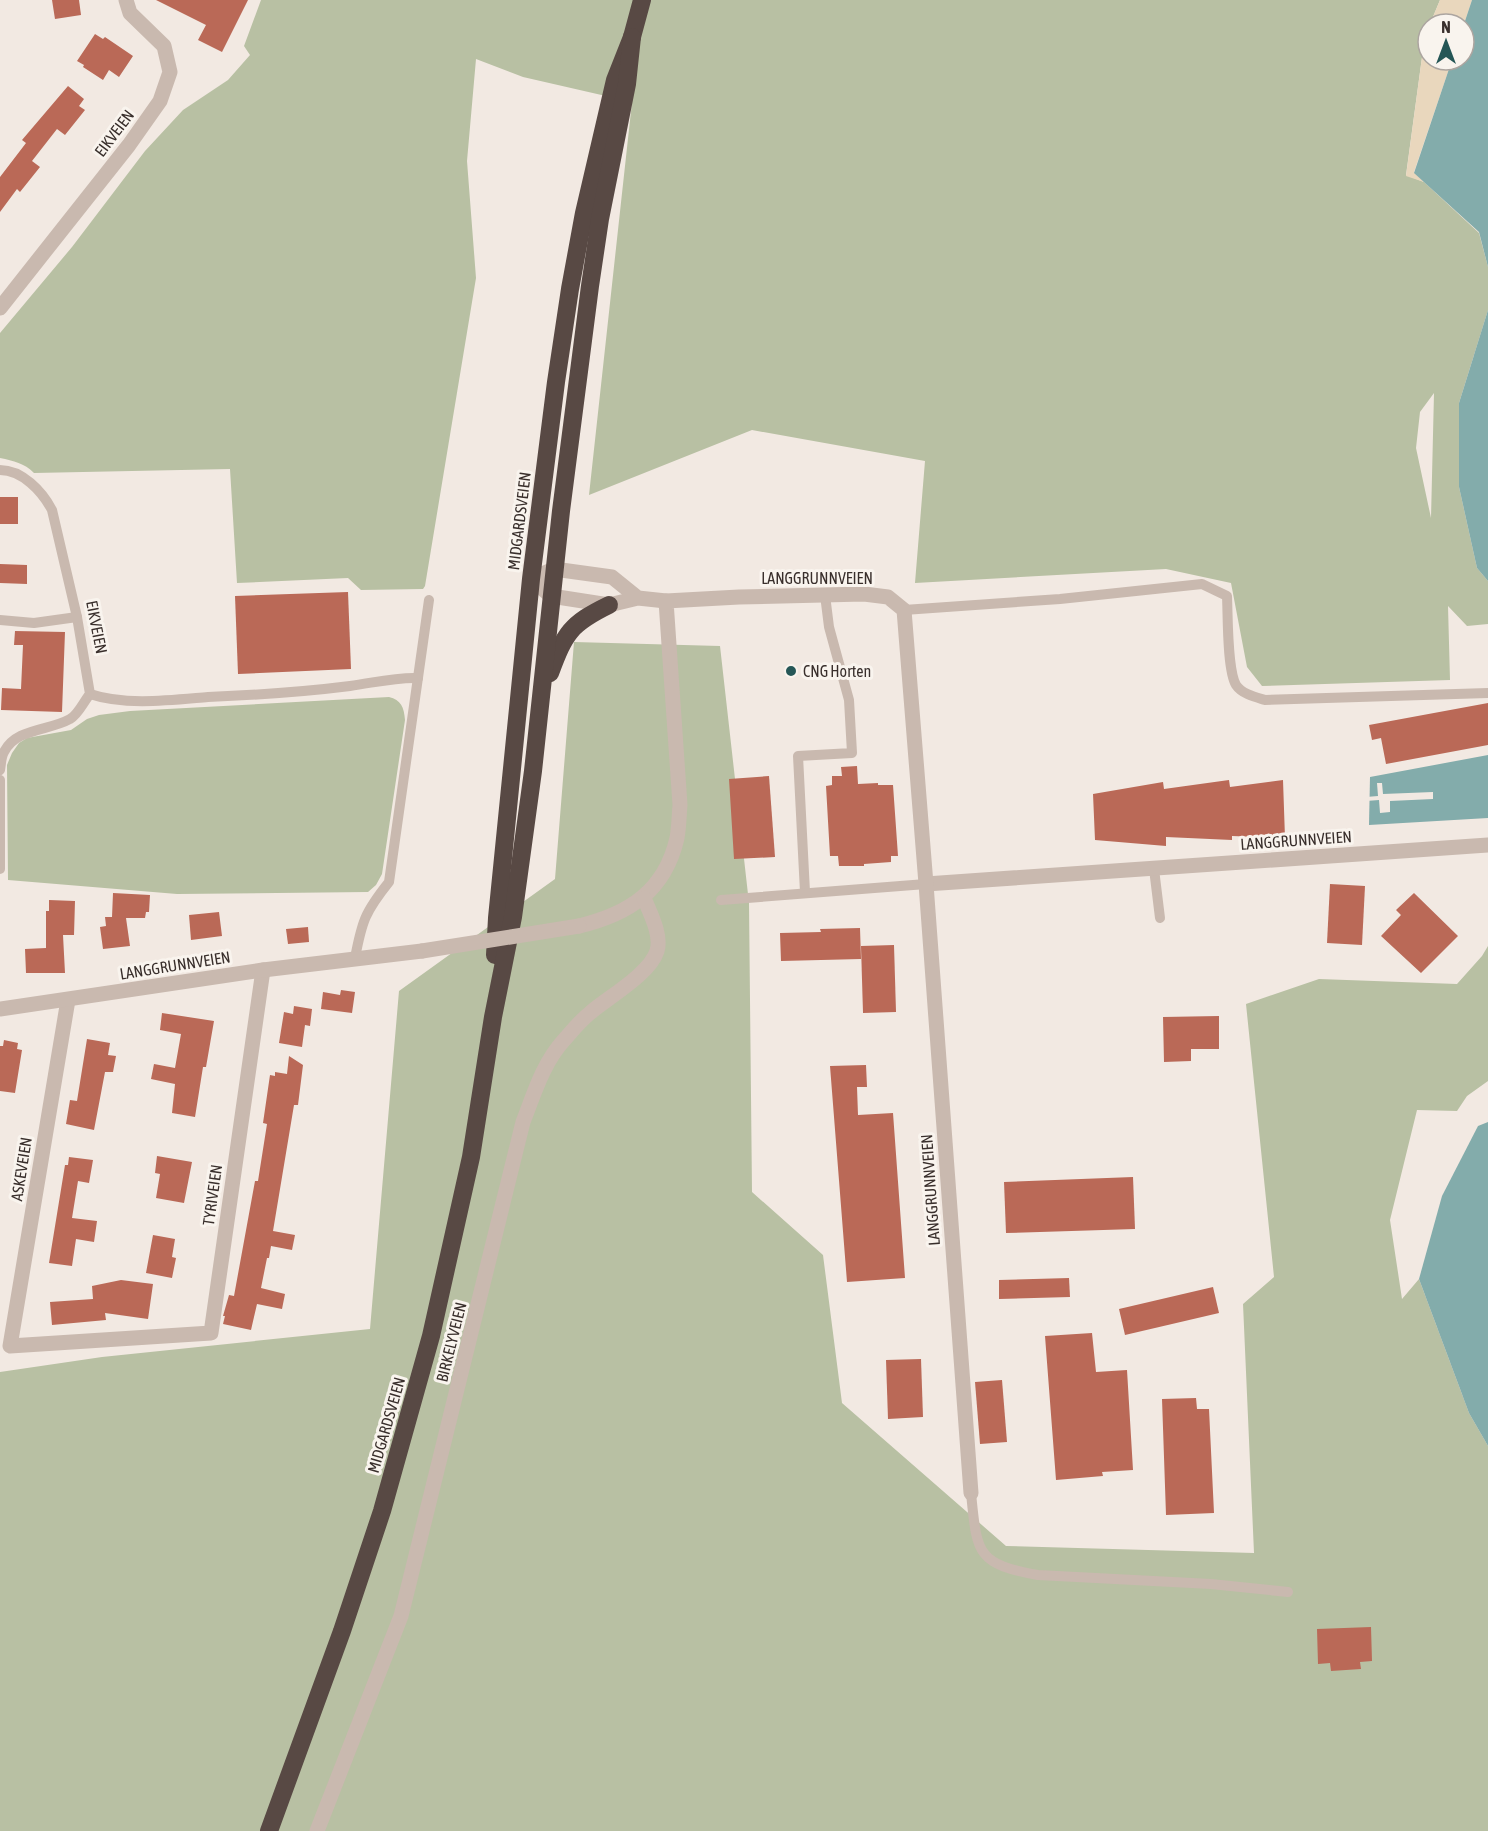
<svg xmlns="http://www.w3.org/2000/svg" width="1488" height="1831" font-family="'Asap Condensed',sans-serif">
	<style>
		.green { fill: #b8c0a3; fill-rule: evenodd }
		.sand { fill: #e9d7bd }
		.water { fill: #83acab }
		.pier { fill: #f2e9e2 }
		.building { fill: #ba6957 }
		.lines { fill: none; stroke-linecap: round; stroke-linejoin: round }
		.lane { stroke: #c9b9af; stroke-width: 10 }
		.street { stroke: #c9b9af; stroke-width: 15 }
		.highway { stroke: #584944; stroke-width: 18 }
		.street-bridge { stroke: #c9b9af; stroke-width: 15 }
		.poi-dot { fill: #255656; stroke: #f9f4ee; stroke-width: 2 }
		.labels { text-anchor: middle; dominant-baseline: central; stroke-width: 6; stroke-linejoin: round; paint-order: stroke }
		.street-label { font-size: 16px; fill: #392f2c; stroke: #f9f4ee }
		.poi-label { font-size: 16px; fill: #392f2c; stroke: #f9f4ee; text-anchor: start }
	</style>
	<rect width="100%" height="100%" fill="#f2e9e2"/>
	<g class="green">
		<path d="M261,0H1440L1430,24H1428L1425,35L1406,175L1424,182L1479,233L1488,267V310L1459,403V487L1477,568L1488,581V624L1467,626L1448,606L1450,680L1262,686L1247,667L1231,583L1166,569L915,583L925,461L752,430L589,495L632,102L523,77L476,59L467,161L476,278L425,586L423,589L361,590L348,578L237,583L230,469L34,473C24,463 14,461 0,458V333L72,247L145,151L183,110L228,80L250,55L244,46ZM1434,393L1431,518L1416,448L1420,412Z"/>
		<path d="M574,642L720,646L749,903L752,1192L823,1255L842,1403L1006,1546L1254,1553L1243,1304L1274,1277L1246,1004L1319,979L1457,984L1482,956L1488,946V1081L1467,1096L1457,1111L1417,1110L1390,1220L1402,1299L1419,1279L1469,1413L1488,1446V1831H0V1372L102,1357L370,1329L399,991L555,879Z"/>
		<path d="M389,697C401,700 404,707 405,720L382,874L376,885L368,892L177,894L8,880L7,765L12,753L19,743L27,738L71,730L87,719L99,715L130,711Z"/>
	</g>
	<g class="sand">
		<path d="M1440,0H1472L1464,24H1430Z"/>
		<path d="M1428,28V60H1452L1414,172L1424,182L1406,176L1425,35Z"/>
	</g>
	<g class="water">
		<path d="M1472,0H1488V267L1479,232L1414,173L1452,60H1464V24Z"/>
		<path d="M1488,310V581L1477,568L1459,487V403Z"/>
		<path d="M1488,755V818L1369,825L1370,777Z"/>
		<path d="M1488,1122V1446L1469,1413L1419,1279L1442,1196L1478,1126Z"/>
	</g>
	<path class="pier" d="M1377,783H1382L1383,794L1433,792V799L1390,801V812L1380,813L1379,800L1366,801V797L1378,796Z"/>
	<g class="building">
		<path d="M52,0H79L81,15L55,19Z"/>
		<path d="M156,0H248L222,52L198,40L206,25Z"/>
		<path d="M95,34L103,39L105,37L133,56L119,77L109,70L103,80L83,67L84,65L77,61Z"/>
		<path d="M68,86L84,99L79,106L85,110L65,135L57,129L32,161L40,167L20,192L17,189L0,212V177L26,143L22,140Z"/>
		<rect x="0" y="497" width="18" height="27"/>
		<path d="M0,564L27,565V584L0,583Z"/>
		<path d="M348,592L351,669L238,674L235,596Z"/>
		<path d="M15,631L65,632L62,712L1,710L2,688L21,689L23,645H14Z"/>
		<path d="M1488,703V745L1386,764L1381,738L1372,740L1369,725Z"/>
		<path d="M857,766L858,784L878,783V785H893L898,856H891V862L864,864V866H839L838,856H830L826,786L832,785V776H842L841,767Z"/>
		<path d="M769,776L775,857L734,859L729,779Z"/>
		<path d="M1229,780L1230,787L1283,780L1285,838L1232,836V840L1166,837V846L1095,840L1093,794L1163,782L1164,789Z"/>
		<path d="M1330,884L1365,886L1362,945L1327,943Z"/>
		<path d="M113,893L150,895L149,912H146L145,918H126L130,946L103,949L100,927L106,926L105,917H112Z"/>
		<path d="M1414,893L1458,936L1421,973L1381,936L1401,915L1396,910Z"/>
		<path d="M49,900L75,901L74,935H63L65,973H26L25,949L46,948V911H49Z"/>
		<path d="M219,912L222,936L191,940L189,915Z"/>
		<path d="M308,927L309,942L288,944L286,929Z"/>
		<path d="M860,928L861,959L781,961L780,933L821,932L820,929Z"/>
		<path d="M894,945L896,1012L863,1013L861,946Z"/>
		<path d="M341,990L355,992L352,1013L321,1009L323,992L340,995Z"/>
		<path d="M294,1006L312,1009L310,1026L305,1025L302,1047L279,1043L284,1012L293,1014Z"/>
		<path d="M162,1013L214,1021L206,1067H203L195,1117L172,1113L175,1084L151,1079L154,1064L175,1068L181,1034L160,1030Z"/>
		<path d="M1219,1016V1049H1191V1061L1164,1062L1163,1017Z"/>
		<path d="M87,1039L110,1043L108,1055L116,1056L113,1072H105L94,1130L66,1124L70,1100L77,1101Z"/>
		<path d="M4,1040L18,1043L17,1049L22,1050L15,1093L0,1091V1046H3Z"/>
		<path d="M289,1056L303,1065L298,1105H294L273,1231L295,1235L292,1250L271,1246L269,1258H267L261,1288L285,1294L282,1309L257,1304L251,1330L223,1324L225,1316H223L229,1295L234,1296L255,1181H258L267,1124L263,1123L270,1075L275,1076V1072L287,1074Z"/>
		<path d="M866,1065L867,1087H857L858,1115L893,1113L905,1278L847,1282L830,1066Z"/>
		<path d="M157,1156L192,1162L184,1203L156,1198L160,1174L155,1173Z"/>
		<path d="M69,1157L93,1160L89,1183L78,1181L72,1218L97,1221L94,1242L76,1239L72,1266L49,1263L65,1165H68Z"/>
		<path d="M1133,1177L1135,1229L1006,1233L1004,1182Z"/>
		<path d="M153,1235L175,1239L172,1257L176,1258L172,1278L146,1273Z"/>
		<path d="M1069,1278L1070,1297L999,1299V1280Z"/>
		<path d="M121,1280L153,1284L148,1319L105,1313L106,1320L52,1325L50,1302L93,1299L92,1286Z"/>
		<path d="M1213,1287L1219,1313L1125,1335L1119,1309Z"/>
		<path d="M1092,1333L1096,1372L1127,1370L1133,1470L1102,1472L1103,1476L1056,1480L1045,1336Z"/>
		<path d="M921,1359L923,1417L888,1419L886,1360Z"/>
		<path d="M1002,1380L1007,1442L980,1444L975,1382Z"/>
		<path d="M1196,1398L1197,1409H1209L1214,1513L1166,1515L1162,1399Z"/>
		<path d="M1371,1627L1372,1661L1360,1662L1361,1669L1331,1671L1330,1663L1318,1664L1317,1629Z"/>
	</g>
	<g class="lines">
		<g class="lane">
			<path d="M0,470C22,470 42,491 52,510L77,617L90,694C84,701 78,715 70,719C49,731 16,728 4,752C1,757 1,765 0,770"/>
			<path d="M904,610L1060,599L1202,584L1227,596C1228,616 1227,670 1236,685C1242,694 1255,697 1265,700L1488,693"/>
			<path d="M0,620L34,623L77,617"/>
			<path d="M90,694C125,706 172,700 208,697C256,695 303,692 350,686C373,683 395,677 418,678"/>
			<path d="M0,780V869"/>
			<path d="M1154,869L1160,918"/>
			<path d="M805,892L798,756L852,753L849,700L829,627L825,595"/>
			<path d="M721,900L926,884"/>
			<path d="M355,958C362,921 365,912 389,882L429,600"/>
			<path d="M971,1493C977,1553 976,1564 1038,1575L1211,1584L1288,1592"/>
		</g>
		<g class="street">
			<path d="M0,308L129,145L160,101L170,72L164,46L130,13L126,0"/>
			<path d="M638,598L612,577L554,569L531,579L551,596L609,605L638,598L666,601"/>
			<path d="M926,884L1488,845"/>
			<path d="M579,926C629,914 665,891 677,838C679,827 679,816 680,805L666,601L739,597L864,594L888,597L904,610L926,884L971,1493"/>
			<path d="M68,1000L10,1346L211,1333L263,970"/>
			<path d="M0,1009L263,970L422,951"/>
			<path d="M317,1831L401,1616L523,1122C534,1094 543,1063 564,1040C572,1031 580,1021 590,1013C607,998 650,974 657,951C662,935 650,913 644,898"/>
		</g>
		<g class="highway">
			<path d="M550,673C565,633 570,624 609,605"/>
			<path d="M495,955L497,918L531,579L556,382L570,289L584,213L615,80L632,37L642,0"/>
			<path d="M269,1831L342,1631L382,1511L431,1336L471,1157L493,1017L513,917L533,771L561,511L590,286L600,219L627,84L632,37"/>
		</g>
		<path class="street-bridge" d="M422,951L579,926"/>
	</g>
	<circle class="poi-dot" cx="791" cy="671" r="6"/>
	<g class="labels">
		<g class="street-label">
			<text transform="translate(114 133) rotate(-53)">EIKVEIEN</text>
			<text transform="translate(519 521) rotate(-83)">MIDGARDSVEIEN</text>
			<text x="817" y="578">LANGGRUNNVEIEN</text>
			<text transform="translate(97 627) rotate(79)">EIKVEIEN</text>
			<text transform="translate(1296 840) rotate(-4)">LANGGRUNNVEIEN</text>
			<text transform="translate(175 965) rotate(-9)">LANGGRUNNVEIEN</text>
			<text transform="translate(21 1169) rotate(-81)">ASKEVEIEN</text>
			<text transform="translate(930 1190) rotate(-94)">LANGGRUNNVEIEN</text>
			<text transform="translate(212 1195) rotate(-82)">TYRIVEIEN</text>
			<text transform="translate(451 1342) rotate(-76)">BIRKELYVEIEN</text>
			<text transform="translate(386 1425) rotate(-74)">MIDGARDSVEIEN</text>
		</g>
		<g class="poi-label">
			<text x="803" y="671">CNG Horten</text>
		</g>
	</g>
	<g transform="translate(1446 42)"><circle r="28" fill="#f9f4ee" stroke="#aca5a0" stroke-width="1.5"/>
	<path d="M0-4.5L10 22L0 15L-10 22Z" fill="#255656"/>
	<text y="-9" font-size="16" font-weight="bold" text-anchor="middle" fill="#392f2c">N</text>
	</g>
</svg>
